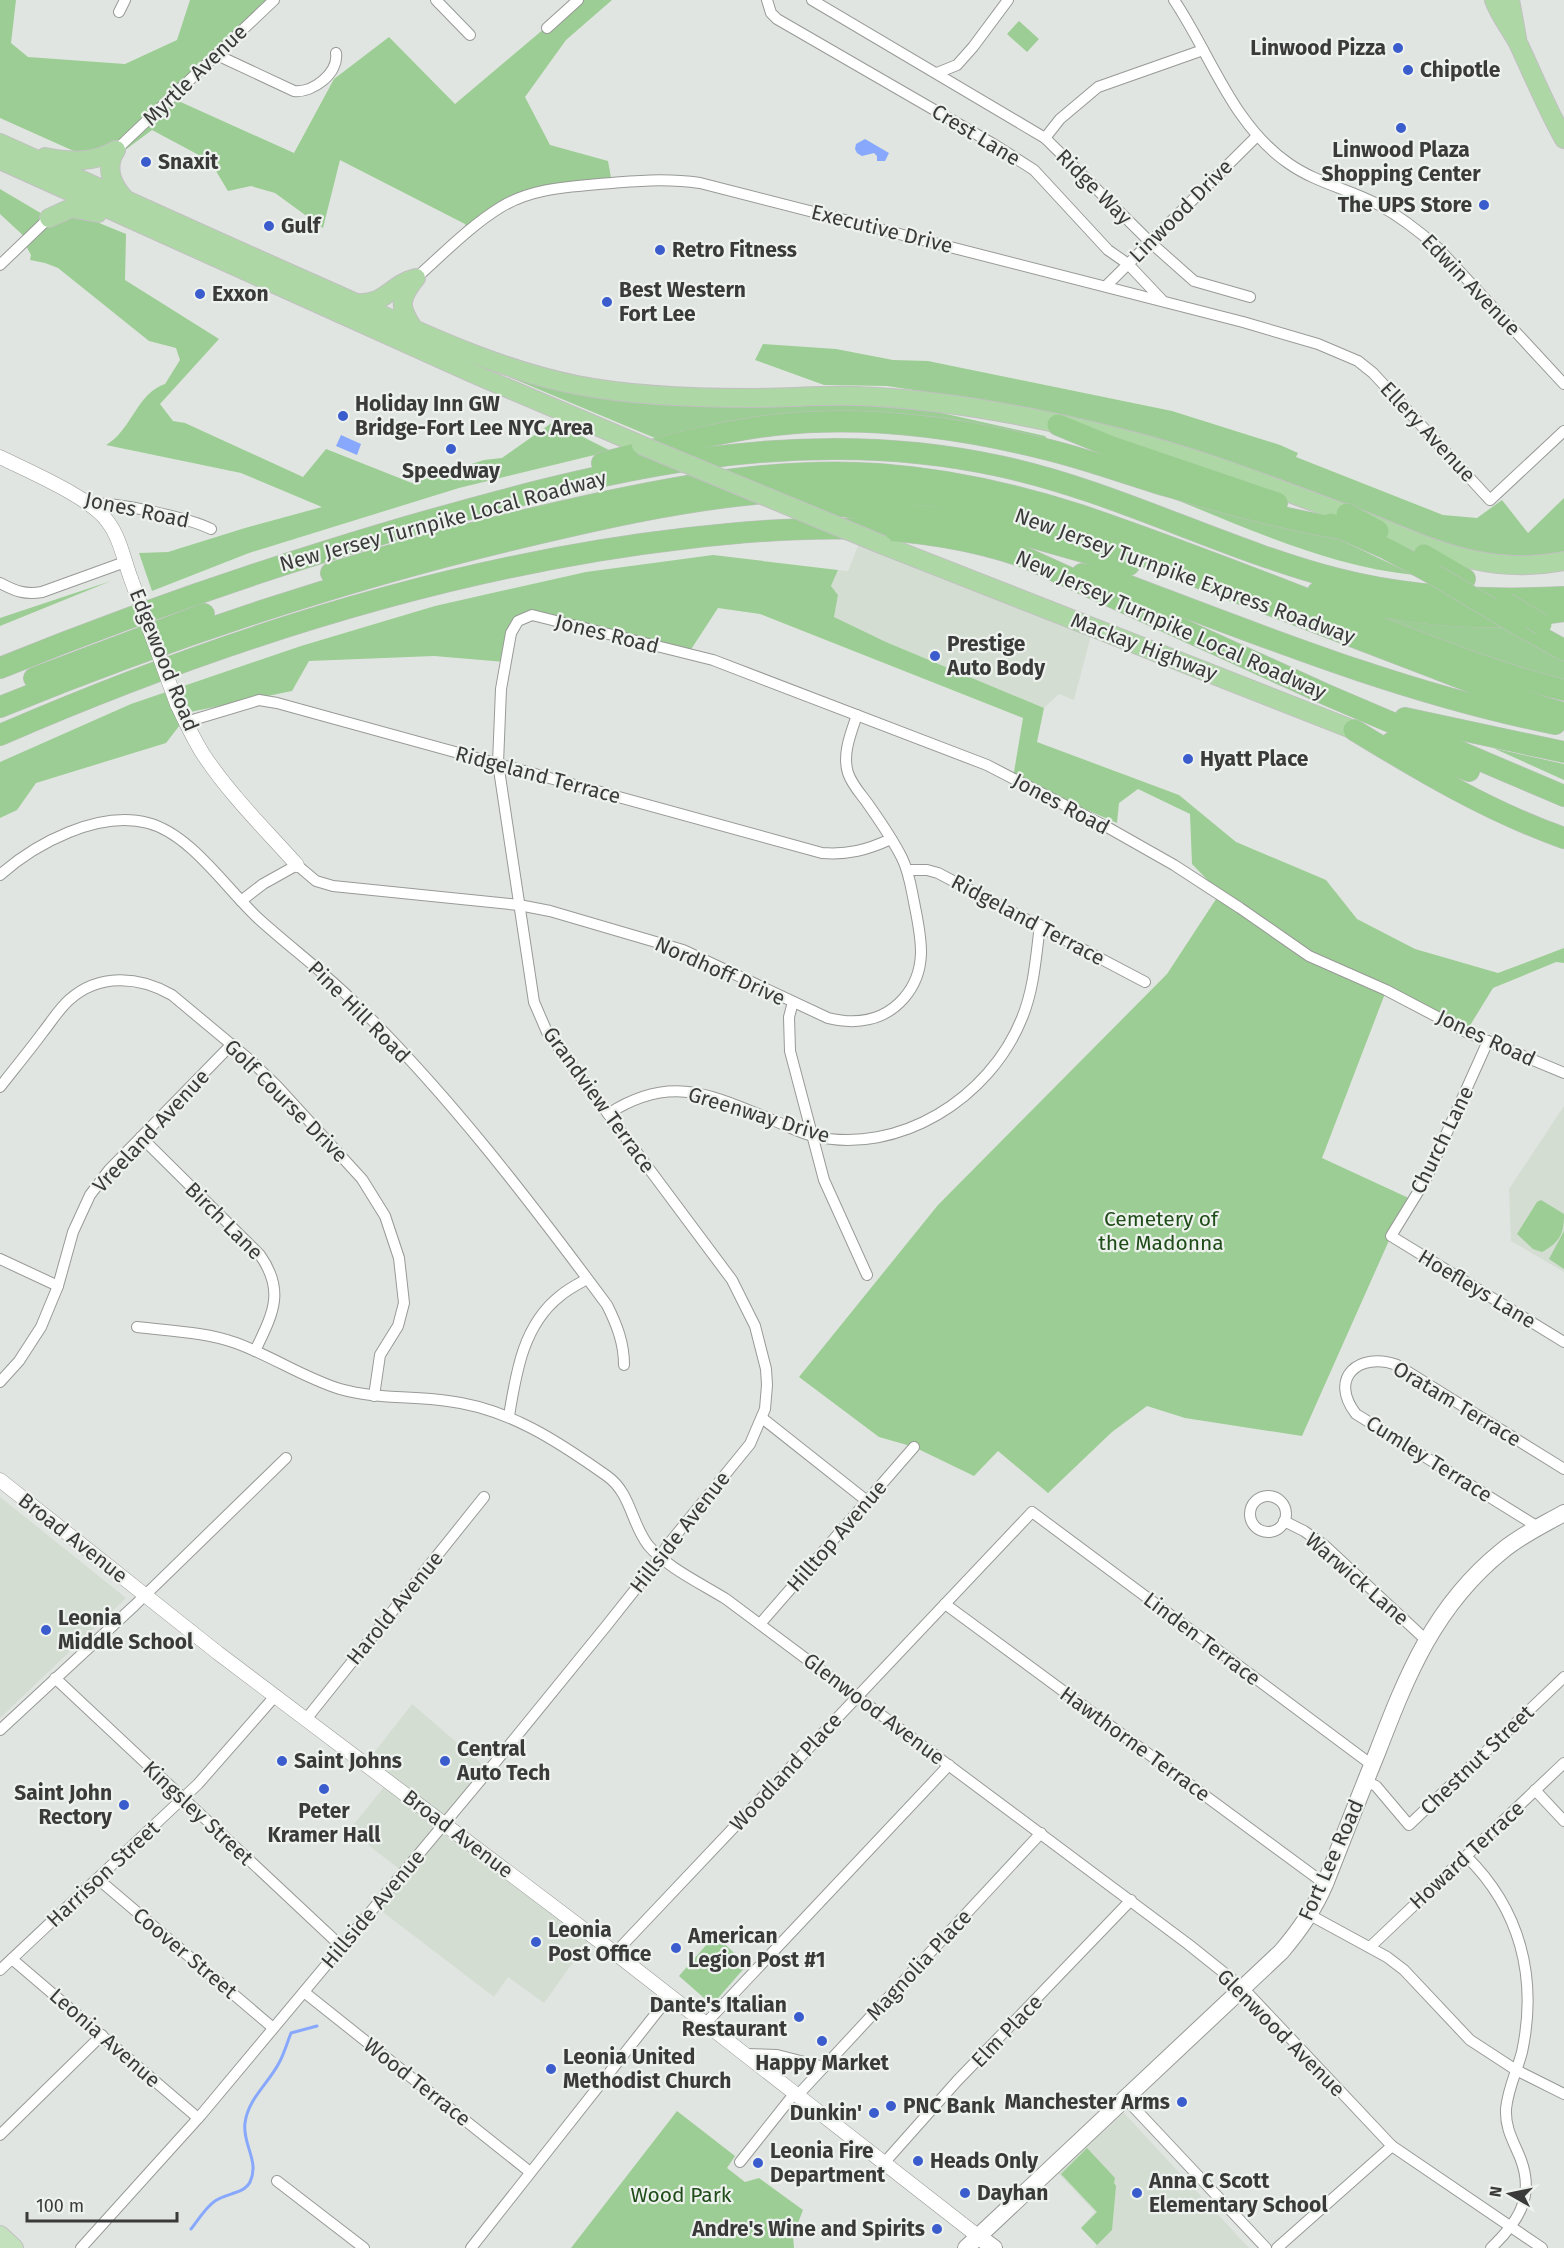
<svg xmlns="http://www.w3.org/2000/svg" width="1564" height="2248" font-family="'Fira Sans',sans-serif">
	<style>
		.built { fill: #d3ddd2 }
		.green { fill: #9ccd94 }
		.water { fill: #87a8fc }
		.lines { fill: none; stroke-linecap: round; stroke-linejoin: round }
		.stream { stroke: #87a8fc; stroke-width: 3 }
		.minor-casing { stroke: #979a96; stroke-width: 12 }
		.tertiary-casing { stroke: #979a96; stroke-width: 15 }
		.secondary-casing { stroke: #979a96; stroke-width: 18 }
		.primary-casing { stroke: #c0c0c0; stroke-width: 20 }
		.trunk-casing { stroke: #c0c0c0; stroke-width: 20 }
		.motorway-casing { stroke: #c0c0c0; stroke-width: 22 }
		.minor { stroke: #fff; stroke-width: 10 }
		.tertiary { stroke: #fff; stroke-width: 14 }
		.secondary { stroke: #fff; stroke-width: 16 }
		.primary { stroke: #c2e1bc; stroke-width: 18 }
		.trunk { stroke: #aed7a6; stroke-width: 18 }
		.motorway { stroke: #99cd90; stroke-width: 21 }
		.tertiary-bridge-casing { stroke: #979a96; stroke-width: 15; stroke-linecap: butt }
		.trunk-bridge-casing { stroke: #c0c0c0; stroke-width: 20; stroke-linecap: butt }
		.motorway-bridge-casing { stroke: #c0c0c0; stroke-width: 22; stroke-linecap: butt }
		.tertiary-bridge { stroke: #fff; stroke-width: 14 }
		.trunk-bridge { stroke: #aed7a6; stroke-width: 18 }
		.motorway-bridge { stroke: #99cd90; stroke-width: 21 }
		.poi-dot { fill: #3a5ccd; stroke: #eef2ee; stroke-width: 2 }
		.labels { text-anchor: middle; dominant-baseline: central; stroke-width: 4.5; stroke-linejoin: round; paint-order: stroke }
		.poi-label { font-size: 21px; font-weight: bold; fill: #393a39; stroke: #eef2ee; text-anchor: start }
		.street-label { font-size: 21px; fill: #393a39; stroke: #eef2ee }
		.park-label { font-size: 21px; fill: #1f4c18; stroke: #eef2ee }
	</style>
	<rect width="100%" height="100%" fill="#e1e5e1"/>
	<g class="built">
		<path d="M862,536L1093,628L1074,700L1059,694L1044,708L886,642L834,617L838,595L831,586L838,570L848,571Z"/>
		<path d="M1564,1106V1272L1511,1241L1509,1189Z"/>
		<path d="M0,1497L126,1598L0,1718Z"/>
		<path d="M412,1704L489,1770L445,1823L592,1936L544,2003L508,1977L494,1997L375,1906L403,1872L349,1830L389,1781L366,1763Z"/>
		<path d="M1124,2113L1249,2248H1094L1097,2245L1081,2228L1095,2212L1058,2173Z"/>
	</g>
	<g class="green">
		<path d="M0,0H16L11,43L28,57L125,64L177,40L190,0H273L174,99L294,153L334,79L389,37L455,104L578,0H612L566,40L525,97L550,145L608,161L612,183L536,192L468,232L465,224L340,160L323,228L275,193L251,186L228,191L210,161L152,130L105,165L0,118Z"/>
		<path d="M1019,21L1039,39L1027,52L1007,34Z"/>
		<path d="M0,189L49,218L75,216L87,218L126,234L125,280L219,339L160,404L173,421L185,423L303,477L326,449L412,483L484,460L502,458L553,422L611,451L459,488L249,553L152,591L139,553L168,552L245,528L322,507L241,473L106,445C131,431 137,393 165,384L180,360L176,348L149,341L58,268L45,263L30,260L31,255L24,242L27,239L0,214Z"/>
		<path d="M763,344L836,349L893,360L928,361L1172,411L1280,445L1298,453L1296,457L1443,515L1477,518L1502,500L1528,533L1564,498V553L1553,558L1481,555L1406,531L1205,454L1031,408L887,386L824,385L755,360Z"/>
		<path d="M507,376L581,395L736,404L863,405L933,411L1045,436L1051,443L914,419L662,441Z"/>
		<path d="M1167,496L1339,539L1414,575C1327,566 1247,528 1167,496Z"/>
		<path d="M713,555L838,570L831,586L838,595L834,617L886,642L1044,708L1037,742L1179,795L1236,842L1326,880L1357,919L1415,949L1498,973L1564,948V963L1556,962L1493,988L1466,1032L1386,991L1322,1158L1413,1200L1391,1236L1302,1436L1185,1418L1147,1406L1112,1432L1048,1493L998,1451L974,1476L914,1447L879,1437L799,1377L938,1205L1167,974L1220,893L1192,864L1190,814L1138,789L1119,803L1117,823L1013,778L1023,718L760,614L718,608L688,654L540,617L518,621L505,662L434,656L309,661L292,691L190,712L166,743L36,783L17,810L0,818V762L131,704L301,646L435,606L586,572Z"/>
		<path d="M111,581L0,626V618Z"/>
		<path d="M1349,608L1494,619L1564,659V681L1547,678Z"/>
		<path d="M1493,748L1564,764V780Z"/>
		<path d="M1541,1200L1564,1214C1564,1234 1560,1242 1542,1252L1533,1249L1517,1234L1537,1202Z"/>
		<path d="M1564,1231V1269L1549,1259Z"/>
		<path d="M715,1935L747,1965L712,2005L679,1976Z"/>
		<path d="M677,2111L735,2156L727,2168L745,2182L759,2178L803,2210L793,2236L794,2248H571Z"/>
		<path d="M1087,2148L1115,2178L1114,2183L1116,2186L1112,2230L1097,2245L1081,2228L1097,2212L1061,2174Z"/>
	</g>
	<g class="water">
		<path d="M865,139L889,153L885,161H877V156L874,153L862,156L857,153L855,149L856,144Z"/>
		<path d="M341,435L361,444L357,455L336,446Z"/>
	</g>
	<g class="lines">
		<path class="stream" d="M191,2229C198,2220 206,2207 215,2201C226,2193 244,2194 250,2182C260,2161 242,2144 245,2123C248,2099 268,2084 279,2063C284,2054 287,2043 291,2033L317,2026"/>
		<g class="minor-casing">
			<g id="minor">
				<path d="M436,0L470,35"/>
				<path d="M767,0L771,13L777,19L995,145L1034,170L1108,250L1128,264L1162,300"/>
				<path d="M812,0L1045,138L1150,242L1194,281L1250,297"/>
				<path d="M1174,0C1211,55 1232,124 1288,163C1316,183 1349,189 1379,205C1401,217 1420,232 1438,248L1564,384"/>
				<path d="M119,12L125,0"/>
				<path d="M547,28L578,0"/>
				<path d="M217,55L294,91C313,93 339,73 336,53"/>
				<path d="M937,73L957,65L973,47L1008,0"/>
				<path d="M1045,138L1060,119L1098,87L1203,50"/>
				<path d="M116,150L274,0"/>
				<path d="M0,265L49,218"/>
				<path d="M416,278C443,254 470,226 501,207C531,189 565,187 599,184C633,181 665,178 700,183L1243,322L1318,344L1358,361L1373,373L1490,500L1564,431"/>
				<path d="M1106,286L1257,136"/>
				<path d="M90,504C113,501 189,518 211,529"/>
				<path d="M0,583C15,591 25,595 42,592L125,562"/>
				<path d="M186,722L259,700L277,703L822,853C848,855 867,850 891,839"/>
				<path d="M908,870H927L938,873L1145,982"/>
				<path d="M0,875C36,843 99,810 148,823C191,834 227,890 260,920C291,948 325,973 355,1003C449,1095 529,1200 607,1305C617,1325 624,1343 624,1365"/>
				<path d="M241,901L263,884L297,865L316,881L333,886L519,905L550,911L683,950L828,1018C856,1025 884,1021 904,998C929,969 921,937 914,902C911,887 909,872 902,858C893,840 880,821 868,804C861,794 852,785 848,773C842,754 851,733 857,715"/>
				<path d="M793,1002L789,1017L790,1051L824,1180L867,1275"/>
				<path d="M1488,1041L1426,1179L1391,1236L1564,1342"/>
				<path d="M0,1087C14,1069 29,1051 43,1032C51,1022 59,1009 69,1000C99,973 139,976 172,995L250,1060L277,1086L362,1179L385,1216L399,1258L404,1303L398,1326L380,1355L374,1396"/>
				<path d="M608,1114C671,1073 711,1095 775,1121C787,1126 800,1133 813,1136C899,1156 990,1098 1022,1018C1034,989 1036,956 1040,925"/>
				<path d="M141,1137L260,1255C286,1292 272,1315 255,1351"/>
				<path d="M0,1259L58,1286"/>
				<path d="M137,1327C170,1331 205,1332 236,1343C272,1356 304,1378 340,1389C375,1399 412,1396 448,1401C508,1408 559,1442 607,1476C631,1493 631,1523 648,1545C666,1567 702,1584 726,1599L1188,1944L1243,1988L1392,2146L1542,2248"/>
				<path d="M0,1382L19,1361L41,1327L58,1286L73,1232L90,1195L109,1170L232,1044"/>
				<path d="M509,1416C516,1373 523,1325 560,1296C568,1289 578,1284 587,1279"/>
				<path d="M762,1418L867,1501"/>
				<circle cx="1268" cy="1514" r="18"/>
				<path d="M1284,1521L1304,1531L1324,1545L1426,1640"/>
				<path d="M1538,1527L1356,1414C1328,1378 1359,1351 1397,1365L1564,1469"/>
				<path d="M945,1604L1325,1884"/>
				<path d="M760,1624L914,1447"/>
				<path d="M55,1678L342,1947"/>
				<path d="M307,1718L484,1497"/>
				<path d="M0,1730L134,1606L286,1458"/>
				<path d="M1366,1781L1376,1786L1409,1825L1564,1677"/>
				<path d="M1535,1790L1564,1821"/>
				<path d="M1466,1856C1520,1909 1538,1977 1522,2052C1517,2071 1508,2088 1506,2109C1505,2129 1514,2142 1521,2160C1535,2198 1517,2223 1491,2248"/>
				<path d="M98,1879L272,2027"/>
				<path d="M1310,1915L1387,1957L1404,1970L1470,2040L1516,2070L1564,2094"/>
				<path d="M1370,1947L1564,1763"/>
				<path d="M615,1953L1032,1512L1372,1765"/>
				<path d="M12,1959L198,2118"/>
				<path d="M0,1970L198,1784L276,1695"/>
				<path d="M304,1992L530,2172"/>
				<path d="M705,2024L949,1765"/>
				<path d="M745,2054L777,2055L824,2067"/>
				<path d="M797,2096L1041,1833"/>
				<path d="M1125,2098L1266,2248"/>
				<path d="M0,2135L102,2035"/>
				<path d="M740,2162L794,2094"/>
				<path d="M885,2162L957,2081L1131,1900"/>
				<path d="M277,2181L364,2248"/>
				<path d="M81,2248L201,2115L489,1770L607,1625L653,1567L667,1546L750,1444L765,1409L767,1385L766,1369L755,1326L732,1280L547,1032L534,1002L498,763L501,689L511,633L518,621L532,615L713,660L987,765L1107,827L1174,865L1240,908L1309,956L1386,990L1466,1032L1564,1073"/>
				<path d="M471,2248L669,1997"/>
				<path d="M1277,2248L1392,2146"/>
			</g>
		</g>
		<g class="tertiary-casing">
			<g id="tertiary">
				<path d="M0,457C28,471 92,498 108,522C120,538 124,560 131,579"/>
				<path d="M177,704C185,721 193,738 203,754C230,795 265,829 297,865"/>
				<path d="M0,1480L218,1653L615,1953L979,2237"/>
			</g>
		</g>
		<g class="secondary-casing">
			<g id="secondary">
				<path d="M979,2237L994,2248"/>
				<path d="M966,2248L1281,1952C1299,1931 1314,1910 1325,1884C1342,1841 1359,1797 1377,1753C1407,1675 1434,1606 1502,1551C1521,1535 1543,1525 1564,1513"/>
			</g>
		</g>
		<g class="primary-casing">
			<path id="primary" d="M0,2235L14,2248"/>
		</g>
		<g class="trunk-casing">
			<g id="trunk">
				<path d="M1494,0C1500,17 1511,29 1519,45C1534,77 1547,109 1564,139"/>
				<path d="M1510,0L1517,38"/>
				<path d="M0,143C113,194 225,245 338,295C414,329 495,369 577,385C633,396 692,398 749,398C785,398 820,395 856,396C946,399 1037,417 1124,439C1199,458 1271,486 1343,513C1420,541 1478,578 1564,561"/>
				<path d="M116,150C104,168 112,185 125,199"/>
				<path d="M45,157C70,162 94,163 116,150"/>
				<path d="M0,160L474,374L641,445"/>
				<path d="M49,218L71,208L98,213"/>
				<path d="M356,303C387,305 390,284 416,278"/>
				<path d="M413,328C399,306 399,300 415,279"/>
				<path d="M883,545L1354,730"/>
			</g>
		</g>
		<g class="motorway-casing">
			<g id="motorway">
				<path d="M1058,425L1112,447L1277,503"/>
				<path d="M602,463C659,448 716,432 775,425C865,415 962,428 1049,450C1089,460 1127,474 1167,486C1224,503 1283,519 1343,529"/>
				<path d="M786,499L961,521L1027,536L1129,565"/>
				<path d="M1347,514L1378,531"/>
				<path d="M1331,524L1387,549L1435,575"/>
				<path d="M1424,555L1465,579"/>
				<path d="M331,573C415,547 500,525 586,506C682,485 779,467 879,474C947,479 1015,494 1080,515C1184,550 1285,591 1387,630C1445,652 1504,676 1564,690"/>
				<path d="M1082,574L1111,579C1257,634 1401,693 1555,724"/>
				<path d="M1318,592C1396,613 1483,624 1564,611"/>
				<path d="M1517,624L1564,650"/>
				<path d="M0,668C130,615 264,569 399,529C597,472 793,421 999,466C1116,491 1222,549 1338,579C1412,598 1488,601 1564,597"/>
				<path d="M34,678L204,614"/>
				<path d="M0,707C165,640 333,583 507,541C678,500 833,466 1009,511C1075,528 1139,554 1202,579C1279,609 1356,638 1432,667C1476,684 1519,701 1564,713"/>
				<path d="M1405,718L1564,752"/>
				<path d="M1354,730C1421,771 1490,812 1564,838"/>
				<path d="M0,735C219,640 451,565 689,538C801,525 918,520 1026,558L1327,695L1564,796"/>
				<path d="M1392,742L1469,771"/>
			</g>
		</g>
		<use href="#minor" class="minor"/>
		<use href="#tertiary" class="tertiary"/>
		<use href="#secondary" class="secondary"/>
		<use href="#primary" class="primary"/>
		<use href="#trunk" class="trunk"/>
		<use href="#motorway" class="motorway"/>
		<g class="tertiary-bridge-casing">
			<path id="tertiary-bridge" d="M131,579L177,704"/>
		</g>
		<g class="trunk-bridge-casing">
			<path id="trunk-bridge" d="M641,445L883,545"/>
		</g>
		<g class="motorway-bridge-casing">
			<g id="motorway-bridge">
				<path d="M1435,575L1517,624"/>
				<path d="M1506,603L1541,624"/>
			</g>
		</g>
		<use href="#tertiary-bridge" class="tertiary-bridge"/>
		<use href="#trunk-bridge" class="trunk-bridge"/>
		<use href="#motorway-bridge" class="motorway-bridge"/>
	</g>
	<g class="poi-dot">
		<circle cx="1398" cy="48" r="6"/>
		<circle cx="1408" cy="70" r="6"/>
		<circle cx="1401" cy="128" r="6"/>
		<circle cx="146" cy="162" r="6"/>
		<circle cx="1484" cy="205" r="6"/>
		<circle cx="269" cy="226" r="6"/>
		<circle cx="660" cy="250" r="6"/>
		<circle cx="200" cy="294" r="6"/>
		<circle cx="607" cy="302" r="6"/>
		<circle cx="343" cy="416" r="6"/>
		<circle cx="451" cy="449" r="6"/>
		<circle cx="935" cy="656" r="6"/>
		<circle cx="1188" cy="759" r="6"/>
		<circle cx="46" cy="1630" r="6"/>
		<circle cx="282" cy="1761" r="6"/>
		<circle cx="445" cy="1761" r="6"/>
		<circle cx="324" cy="1789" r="6"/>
		<circle cx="124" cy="1805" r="6"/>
		<circle cx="536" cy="1942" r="6"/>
		<circle cx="676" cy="1948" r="6"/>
		<circle cx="799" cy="2017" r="6"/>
		<circle cx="822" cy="2041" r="6"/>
		<circle cx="551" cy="2069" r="6"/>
		<circle cx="1182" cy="2102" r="6"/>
		<circle cx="891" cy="2106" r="6"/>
		<circle cx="874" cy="2113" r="6"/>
		<circle cx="918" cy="2161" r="6"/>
		<circle cx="758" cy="2163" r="6"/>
		<circle cx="965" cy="2193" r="6"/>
		<circle cx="1137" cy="2193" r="6"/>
		<circle cx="937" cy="2229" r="6"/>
	</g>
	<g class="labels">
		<g class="poi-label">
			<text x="1386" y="48" text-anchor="end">Linwood Pizza</text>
			<text x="1420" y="70">Chipotle</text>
			<text x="1401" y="150" text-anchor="middle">Linwood Plaza<tspan x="1401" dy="24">Shopping Center</tspan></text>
			<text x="158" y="162">Snaxit</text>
			<text x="1472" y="205" text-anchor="end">The UPS Store</text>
			<text x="281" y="226">Gulf</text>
			<text x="672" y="250">Retro Fitness</text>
			<text x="619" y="290">Best Western<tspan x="619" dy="24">Fort Lee</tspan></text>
			<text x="212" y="294">Exxon</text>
			<text x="355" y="404">Holiday Inn GW<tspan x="355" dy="24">Bridge-Fort Lee NYC Area</tspan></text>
			<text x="451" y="471" text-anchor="middle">Speedway</text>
			<text x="947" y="644">Prestige<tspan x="947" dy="24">Auto Body</tspan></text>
			<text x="1200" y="759">Hyatt Place</text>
			<text x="58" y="1618">Leonia<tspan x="58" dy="24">Middle School</tspan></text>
			<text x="457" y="1749">Central<tspan x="457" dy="24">Auto Tech</tspan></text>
			<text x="294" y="1761">Saint Johns</text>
			<text x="112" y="1793" text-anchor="end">Saint John<tspan x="112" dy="24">Rectory</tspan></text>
			<text x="324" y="1811" text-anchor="middle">Peter<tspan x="324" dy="24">Kramer Hall</tspan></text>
			<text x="548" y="1930">Leonia<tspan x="548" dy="24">Post Office</tspan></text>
			<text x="688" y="1936">American<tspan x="688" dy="24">Legion Post #1</tspan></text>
			<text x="787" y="2005" text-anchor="end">Dante's Italian<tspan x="787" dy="24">Restaurant</tspan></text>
			<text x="563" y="2057">Leonia United<tspan x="563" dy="24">Methodist Church</tspan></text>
			<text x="822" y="2063" text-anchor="middle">Happy Market</text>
			<text x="1170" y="2102" text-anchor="end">Manchester Arms</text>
			<text x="903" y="2106">PNC Bank</text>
			<text x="862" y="2113" text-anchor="end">Dunkin'</text>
			<text x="770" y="2151">Leonia Fire<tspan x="770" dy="24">Department</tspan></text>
			<text x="930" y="2161">Heads Only</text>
			<text x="1149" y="2181">Anna C Scott<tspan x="1149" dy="24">Elementary School</tspan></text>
			<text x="977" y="2193">Dayhan</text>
			<text x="925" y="2229" text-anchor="end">Andre's Wine and Spirits</text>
		</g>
		<g class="street-label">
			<text transform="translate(195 75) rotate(-44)">Myrtle Avenue</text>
			<text transform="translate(976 135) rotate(31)">Crest Lane</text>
			<text transform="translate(1094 187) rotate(45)">Ridge Way</text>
			<text transform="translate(1181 211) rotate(-45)">Linwood Drive</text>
			<text transform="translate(882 229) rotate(14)">Executive Drive</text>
			<text transform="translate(1471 285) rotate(46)">Edwin Avenue</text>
			<text transform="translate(1428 432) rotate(47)">Ellery Avenue</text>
			<text transform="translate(137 510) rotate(12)">Jones Road</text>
			<text transform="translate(443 521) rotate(-15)">New Jersey Turnpike Local Roadway</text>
			<text transform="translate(1185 576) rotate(20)">New Jersey Turnpike Express Roadway</text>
			<text transform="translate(1171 625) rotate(24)">New Jersey Turnpike Local Roadway</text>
			<text transform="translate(607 634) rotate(14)">Jones Road</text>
			<text transform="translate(1144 647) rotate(21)">Mackay Highway</text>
			<text transform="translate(164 660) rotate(68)">Edgewood Road</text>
			<text transform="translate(538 775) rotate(15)">Ridgeland Terrace</text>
			<text transform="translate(1061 804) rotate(28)">Jones Road</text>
			<text transform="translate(1028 920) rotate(28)">Ridgeland Terrace</text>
			<text transform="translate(720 971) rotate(24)">Nordhoff Drive</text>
			<text transform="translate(359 1012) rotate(45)">Pine Hill Road</text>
			<text transform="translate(1486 1038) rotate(25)">Jones Road</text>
			<text transform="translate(599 1100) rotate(54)">Grandview Terrace</text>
			<text transform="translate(286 1101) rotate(45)">Golf Course Drive</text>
			<text transform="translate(759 1115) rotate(17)">Greenway Drive</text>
			<text transform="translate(151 1131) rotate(-47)">Vreeland Avenue</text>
			<text transform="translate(1442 1140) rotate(-64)">Church Lane</text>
			<text transform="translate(224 1221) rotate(45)">Birch Lane</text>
			<text transform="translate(1477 1289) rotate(31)">Hoefleys Lane</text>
			<text transform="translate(1457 1404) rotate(31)">Oratam Terrace</text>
			<text transform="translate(1429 1459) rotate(32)">Cumley Terrace</text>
			<text transform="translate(680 1532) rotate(-52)">Hillside Avenue</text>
			<text transform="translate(837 1536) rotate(-49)">Hilltop Avenue</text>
			<text transform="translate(73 1538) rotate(38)">Broad Avenue</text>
			<text transform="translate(1357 1579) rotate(41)">Warwick Lane</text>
			<text transform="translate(395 1608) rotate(-51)">Harold Avenue</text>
			<text transform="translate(1202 1639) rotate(37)">Linden Terrace</text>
			<text transform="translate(874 1709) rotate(37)">Glenwood Avenue</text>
			<text transform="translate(1135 1744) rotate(36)">Hawthorne Terrace</text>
			<text transform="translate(1477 1760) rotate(-44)">Chestnut Street</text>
			<text transform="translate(786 1772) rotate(-47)">Woodland Place</text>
			<text transform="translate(198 1813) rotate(43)">Kingsley Street</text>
			<text transform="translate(458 1834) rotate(37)">Broad Avenue</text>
			<text transform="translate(1467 1855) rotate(-43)">Howard Terrace</text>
			<text transform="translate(1331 1860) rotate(-66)">Fort Lee Road</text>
			<text transform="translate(103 1874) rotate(-43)">Harrison Street</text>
			<text transform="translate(373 1909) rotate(-50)">Hillside Avenue</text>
			<text transform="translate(185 1953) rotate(40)">Coover Street</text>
			<text transform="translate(919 1965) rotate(-47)">Magnolia Place</text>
			<text transform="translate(1007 2031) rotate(-46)">Elm Place</text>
			<text transform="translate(1281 2033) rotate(45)">Glenwood Avenue</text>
			<text transform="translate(105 2038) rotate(41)">Leonia Avenue</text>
			<text transform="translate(417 2082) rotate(38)">Wood Terrace</text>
		</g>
		<g class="park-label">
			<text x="1161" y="1219">Cemetery of<tspan x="1161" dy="24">the Madonna</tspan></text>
			<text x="681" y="2195">Wood Park</text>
		</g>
	</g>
	<g transform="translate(1510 2194) rotate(279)" stroke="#eef2ee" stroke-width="4.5" paint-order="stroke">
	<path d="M0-4.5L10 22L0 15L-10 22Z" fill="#393a39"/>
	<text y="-9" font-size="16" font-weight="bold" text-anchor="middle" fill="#393a39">N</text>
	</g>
	<path d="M27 2212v9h150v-9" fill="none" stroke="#393a39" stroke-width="3"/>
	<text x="36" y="2212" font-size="18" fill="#393a39" stroke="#eef2ee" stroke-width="4.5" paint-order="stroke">100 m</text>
</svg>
